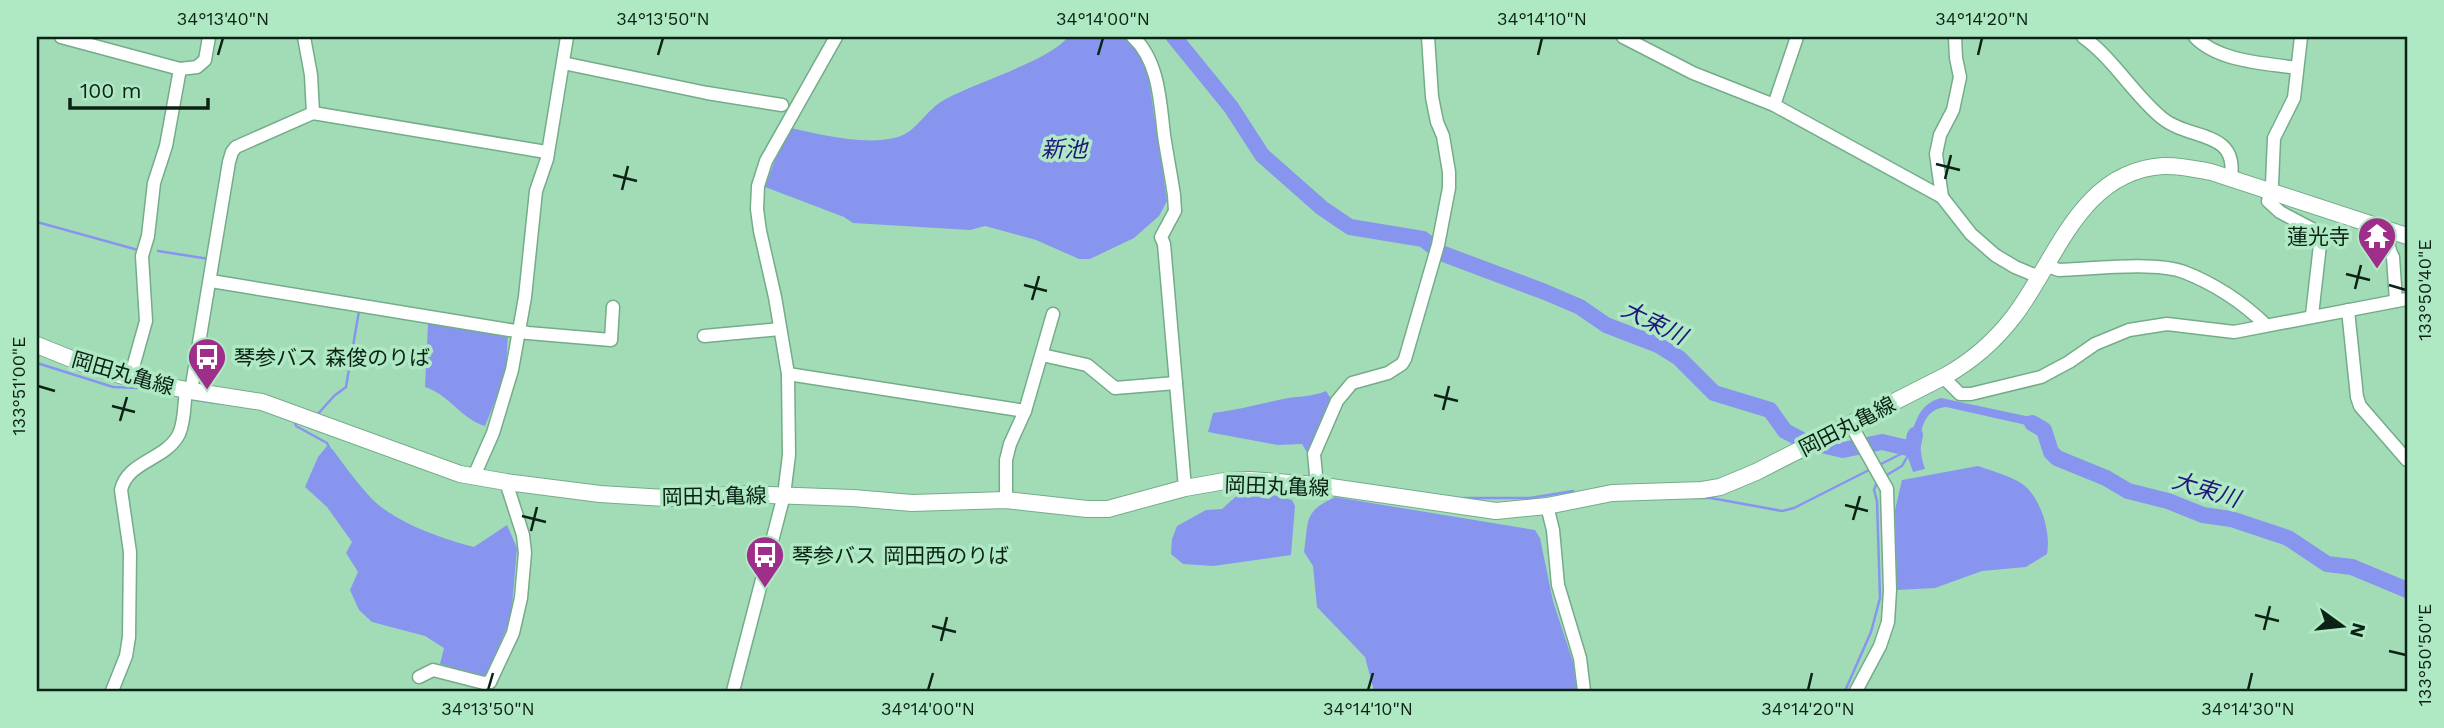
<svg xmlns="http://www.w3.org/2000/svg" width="2444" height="728" font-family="'Work Sans','Noto Sans JP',sans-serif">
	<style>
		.water { fill: #8895ee }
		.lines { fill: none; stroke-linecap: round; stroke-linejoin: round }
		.stream { stroke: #8895ee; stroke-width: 2.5 }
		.river { stroke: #8895ee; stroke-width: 16 }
		.minor-casing { stroke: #74ac89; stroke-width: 15 }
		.major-casing { stroke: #74ac89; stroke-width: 18 }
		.minor { stroke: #fff; stroke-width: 12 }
		.major { stroke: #fff; stroke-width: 16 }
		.ticks { fill: none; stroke: #0b2215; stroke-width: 2.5 }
		.labels { text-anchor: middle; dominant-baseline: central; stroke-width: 7; stroke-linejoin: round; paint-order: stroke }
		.poi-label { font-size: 21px; fill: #0b2215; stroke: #afe9c4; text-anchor: start }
		.street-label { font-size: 21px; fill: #0b2215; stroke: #afe9c4 }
		.water-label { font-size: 23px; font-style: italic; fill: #21147c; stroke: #afe9c4 }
		.neatline { fill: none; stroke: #0b2215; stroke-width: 2.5 }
		.ticks-label { font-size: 18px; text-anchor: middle; fill: #0b2215 }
	</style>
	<rect width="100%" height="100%" fill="#a2dcb7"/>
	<g class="water">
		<path d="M1068,37H1124L1140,51L1148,74L1167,201L1159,216L1134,238L1090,259H1079L1036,240L985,226L970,230L853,223L844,217L765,187L779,149L791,128C821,135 868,146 898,137C916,132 927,109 944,100C974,83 1049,61 1068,37Z"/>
		<path d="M433,323L508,334L506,368L502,384L485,426C461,419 450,395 425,387L428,324Z"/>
		<path d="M1326,391L1332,400L1316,443L1308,454L1302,444L1278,445L1208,432L1213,413C1237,410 1259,404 1283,399C1298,396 1312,397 1326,391Z"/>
		<path d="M1941,398L2040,419L2046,424L2051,434L2043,436L2040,430L2035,427L1946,407C1917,409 1917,448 1925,469L1913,472L1905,449C1916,427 1915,405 1941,398Z"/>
		<path d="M327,446L333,450C345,466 357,483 371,498C396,523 440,538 474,547L507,525L517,548L511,618L488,671L484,676L440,664L444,648L425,636L372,622L359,610L350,590L358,572L346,553L352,542L327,507L305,487L318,457Z"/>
		<path d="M1978,466C1990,470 2016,478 2025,486C2042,501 2051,534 2047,554L2026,567L1982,571L1935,588L1897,590L1895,510L1902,480Z"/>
		<path d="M1259,489L1269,494L1292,500L1295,506L1291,555L1213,566L1183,564L1171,554L1172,539L1177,526L1206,510L1222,509L1242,491Z"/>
		<path d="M1335,497L1535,530L1540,538L1553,601L1573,662L1577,691H1374L1365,657L1317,607L1313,566L1304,552C1309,520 1303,512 1335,497Z"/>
	</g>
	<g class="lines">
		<g class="stream">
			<path d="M37,222L138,250"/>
			<path d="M158,251L209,259"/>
			<path d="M37,363L113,387L138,388"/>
			<path d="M189,399L224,404"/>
			<path d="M317,415L334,396L346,387L359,311"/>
			<path d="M294,419L296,426L327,443L330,449"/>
			<path d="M1877,466L1909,450"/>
			<path d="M1885,476L1902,466L1910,452"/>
			<path d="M1464,498H1530L1573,491"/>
			<path d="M1693,498H1711L1782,511L1794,508L1871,469"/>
			<path d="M1845,691L1871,632L1880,598L1877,501L1874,490L1877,482"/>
		</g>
		<g class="river">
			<path d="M1174,37L1231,107L1262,155L1322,208L1350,227L1423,239L1441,253L1545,292L1580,307L1606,325L1658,345L1679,358L1714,393L1770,410L1785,431L1804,441L1843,450L1882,442L1912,449L1915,435"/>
			<path d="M2032,423L2044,430L2051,452L2057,458L2106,478L2128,491L2168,501L2203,515L2231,519L2288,538L2327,564L2352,567L2407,590"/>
		</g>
		<g class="minor-casing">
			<g id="minor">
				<path d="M61,37L180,69L197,67L205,60L209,37"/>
				<path d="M304,37L311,75L313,113"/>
				<path d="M1133,37C1159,61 1160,102 1164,135C1167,155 1171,175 1174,195L1175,211L1161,237L1164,244L1185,488"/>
				<path d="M1623,37L1693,73L1774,105L1942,197L1971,234L1995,255L2015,267L2039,277"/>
				<path d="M2083,37C2113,58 2133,94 2162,118C2190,141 2238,129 2231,178"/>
				<path d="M2195,37C2219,62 2265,63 2297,68"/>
				<path d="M2301,37L2294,98L2274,138L2272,184L2268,201L2280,212L2316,231L2320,245L2312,315"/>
				<path d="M563,63L707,93L782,105"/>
				<path d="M1774,105L1797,37"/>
				<path d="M1942,197L1936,154L1940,135L1953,110L1960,77L1956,58L1955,37"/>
				<path d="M2391,231C2389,241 2387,248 2393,257L2396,301"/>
				<path d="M2047,266L2059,270C2092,269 2154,261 2184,272C2215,284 2242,302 2266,325"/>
				<path d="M211,281L528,333L611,340L613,307"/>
				<path d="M2348,310L2357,397L2360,406L2407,460"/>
				<path d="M704,336L780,329"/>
				<path d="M1042,355L1087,365L1115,388L1176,383"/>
				<path d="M788,374L1025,411"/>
				<path d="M1943,377L1960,394H1971L2041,377L2069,362L2095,344L2129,330L2167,324L2234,332L2407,299"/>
				<path d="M130,378L146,321L142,256L148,236L154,183L166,146L180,69"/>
				<path d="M191,391L229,162L232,152L236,147L313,113L546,152"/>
				<path d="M1851,425L1887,489L1890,590L1888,622L1880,646L1856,691"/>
				<path d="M474,476L493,433L512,370L525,297L536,191L547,159L567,37"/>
				<path d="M1317,485L1314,454L1337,401L1352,383L1388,373L1402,364L1405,359L1438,245L1449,188V172L1443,136L1437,122L1432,97L1428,37"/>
				<path d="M1006,500V460L1010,444L1025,411L1053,314"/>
				<path d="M1547,506L1553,530L1558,585L1580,658L1584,691"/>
				<path d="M419,677L433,670L484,683L490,682"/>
				<path d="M490,682L513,633L521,598L525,553L523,535L506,482"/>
				<path d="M112,691L126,656L129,637L130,552L121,490C127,461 166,460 179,434C185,421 184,404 186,390"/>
				<path d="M733,691L784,495L789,455L788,374L775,297L760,231L757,209L758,186L766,161L836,37"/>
			</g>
		</g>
		<g class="major-casing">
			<path id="major" d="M37,345L84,364L130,378L191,391L262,402L460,474L506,482L600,494L665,498H702L737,494L853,498L912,503L1006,500L1087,509H1108L1185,488L1225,481L1250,480L1317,485L1496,511L1547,506L1612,493L1702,490L1720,487L1756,472L1945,376C1972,361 1995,341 2014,316C2056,261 2080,171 2163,166C2179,165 2195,169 2211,172L2407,236"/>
		</g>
		<use href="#minor" class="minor"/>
		<use href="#major" class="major"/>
	</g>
	<path class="ticks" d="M218,55L223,38M658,55L663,38M1098,55L1103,38M1538,55L1542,38M1978,55L1982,38M1936,164L1960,170M613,175L637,181M1945,179L1951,155M622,190L628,166M2346,274L2370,280M1024,285L1047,291M2389,285L2406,290M2355,289L2361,265M1032,300L1039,276M38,386L55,391M1434,395L1458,401M112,406L135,412M1443,410L1449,386M120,421L127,397M1845,505L1868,511M522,516L546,522M1853,520L1860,496M531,531L537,507M2255,615L2279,621M932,626L956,632M2264,630L2270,606M941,641L947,617M2389,651L2406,655M488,690L493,673M928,690L933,673M1368,690L1373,673M1808,690L1812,673M2248,690L2252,673"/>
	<defs>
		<g id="temple-pin" transform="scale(2.0125)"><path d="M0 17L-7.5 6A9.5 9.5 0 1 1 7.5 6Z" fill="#9f2e8a" stroke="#afe9c4"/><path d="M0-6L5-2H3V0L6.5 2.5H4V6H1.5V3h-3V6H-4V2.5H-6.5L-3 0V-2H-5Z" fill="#fff"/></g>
		<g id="bus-pin" transform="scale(2.0125)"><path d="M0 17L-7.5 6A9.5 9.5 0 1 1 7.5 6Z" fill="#9f2e8a" stroke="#afe9c4"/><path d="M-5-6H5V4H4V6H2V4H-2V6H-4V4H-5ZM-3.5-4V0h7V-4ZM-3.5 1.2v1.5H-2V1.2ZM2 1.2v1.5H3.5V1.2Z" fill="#fff"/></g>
	</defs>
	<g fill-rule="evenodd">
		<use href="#temple-pin" x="2377" y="236"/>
		<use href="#bus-pin" x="207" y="357"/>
		<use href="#bus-pin" x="765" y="555"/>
	</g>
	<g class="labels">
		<g class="poi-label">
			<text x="2350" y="236" text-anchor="end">蓮光寺</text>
			<text x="234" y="357">琴参バス 森俊のりば</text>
			<text x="792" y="555">琴参バス 岡田西のりば</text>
		</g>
		<g class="street-label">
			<text transform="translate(123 373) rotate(16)">岡田丸亀線</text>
			<text transform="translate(1847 426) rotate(-27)">岡田丸亀線</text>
			<text transform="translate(1277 486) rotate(2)">岡田丸亀線</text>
			<text transform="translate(714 496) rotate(-1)">岡田丸亀線</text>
		</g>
		<g class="water-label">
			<text x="1064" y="149">新池</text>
			<text transform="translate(1654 323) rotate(26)">大束川</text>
			<text transform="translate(2206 490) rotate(17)">大束川</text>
		</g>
	</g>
	<rect width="2444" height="728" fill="none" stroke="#afe9c4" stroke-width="77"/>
	<g transform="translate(2342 626) rotate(105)" stroke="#afe9c4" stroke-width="5" paint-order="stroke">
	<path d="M0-5L12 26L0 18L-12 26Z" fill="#0b2215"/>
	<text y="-10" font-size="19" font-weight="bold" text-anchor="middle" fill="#0b2215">N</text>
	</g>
	<path d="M70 98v10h138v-10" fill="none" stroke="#0b2215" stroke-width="3.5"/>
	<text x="80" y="98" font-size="21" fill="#0b2215" stroke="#afe9c4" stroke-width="5" paint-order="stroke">100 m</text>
	<rect x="38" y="38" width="2368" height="652" class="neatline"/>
	<g class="ticks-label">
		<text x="223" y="25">34°13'40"N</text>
		<text x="663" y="25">34°13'50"N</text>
		<text x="1103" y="25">34°14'00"N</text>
		<text x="1542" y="25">34°14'10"N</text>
		<text x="1982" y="25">34°14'20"N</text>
		<text transform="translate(2425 290) rotate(-90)" y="6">133°50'40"E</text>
		<text transform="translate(19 386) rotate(-90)" y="6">133°51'00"E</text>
		<text transform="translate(2425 655) rotate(-90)" y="6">133°50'50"E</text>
		<text x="488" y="715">34°13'50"N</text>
		<text x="928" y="715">34°14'00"N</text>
		<text x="1368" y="715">34°14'10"N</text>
		<text x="1808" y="715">34°14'20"N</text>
		<text x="2248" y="715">34°14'30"N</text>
	</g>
</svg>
